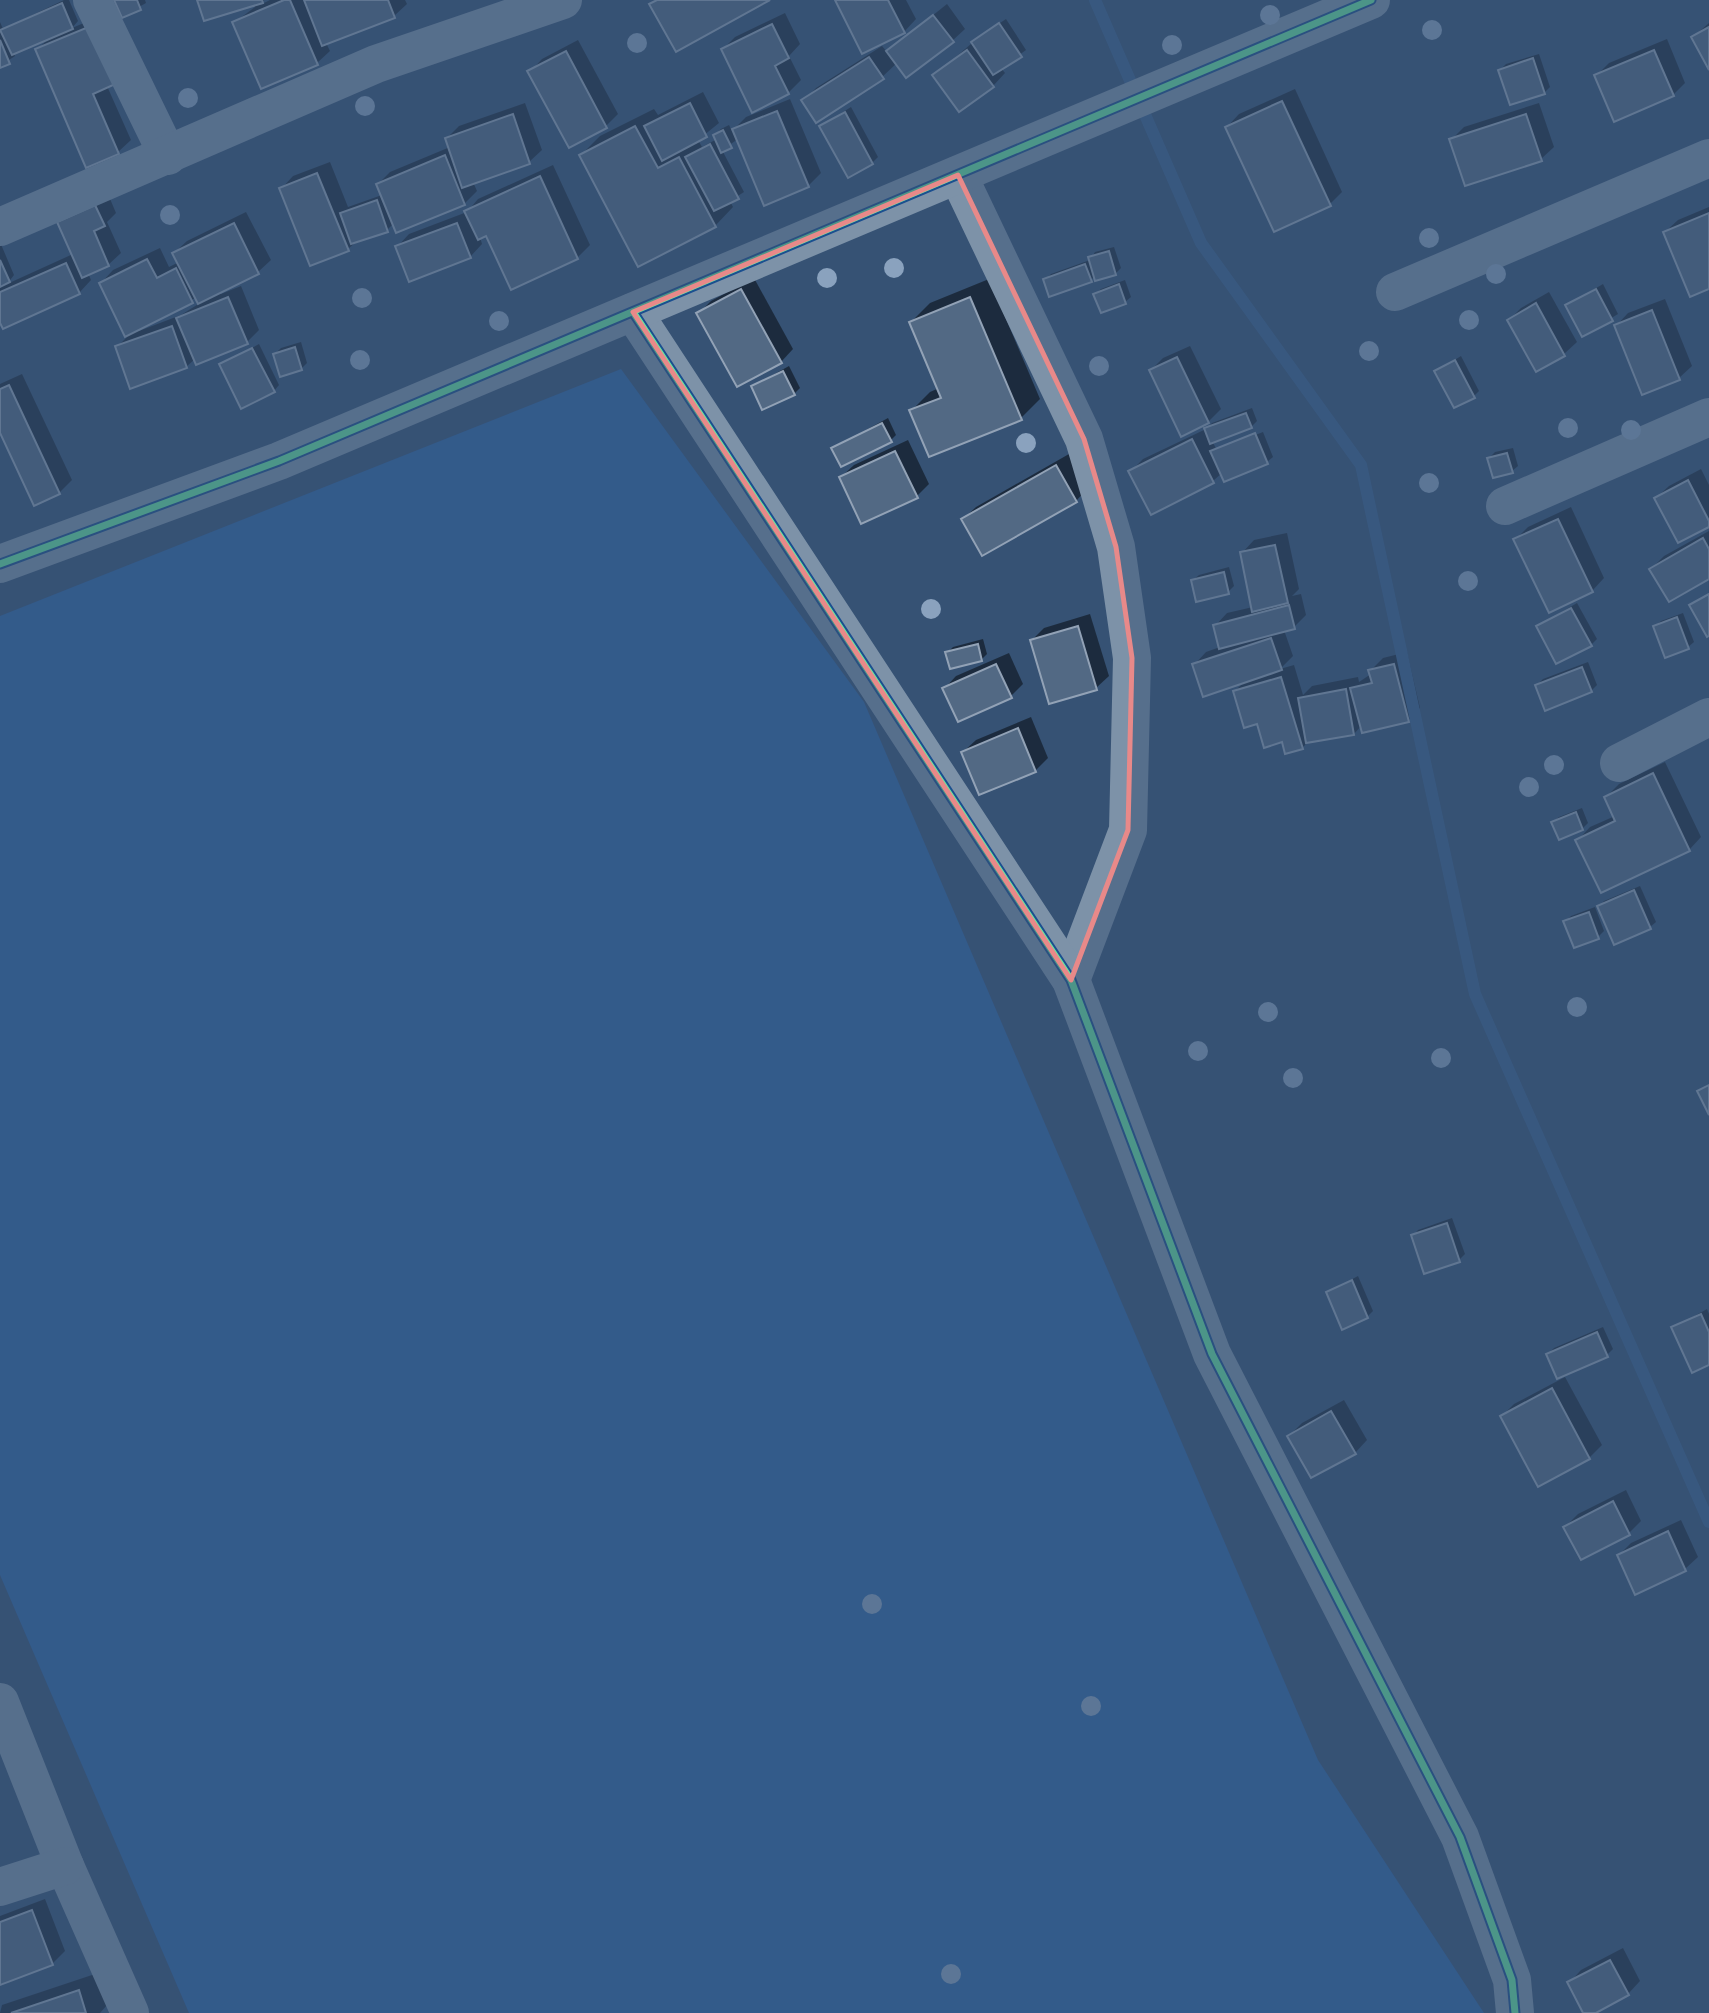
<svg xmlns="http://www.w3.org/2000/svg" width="1709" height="2013" font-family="Montserrat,sans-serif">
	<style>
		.green { fill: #2f66a5 }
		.shadow { fill: #0007; fill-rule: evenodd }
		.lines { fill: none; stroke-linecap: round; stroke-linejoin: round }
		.stream { stroke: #3b618d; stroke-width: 12 }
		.building { fill: #526984; stroke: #92a2b6; stroke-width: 2 }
		.minor { stroke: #7d92a8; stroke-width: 38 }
		.cycleway-casing { stroke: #1b4f8f; stroke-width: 11 }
		.cycleway { stroke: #66e7a1; stroke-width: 7 }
		.tree { fill: #8aa2be }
		.marked { fill: none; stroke: #e88989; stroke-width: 5; stroke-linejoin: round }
	</style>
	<rect width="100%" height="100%" fill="#365274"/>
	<path class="green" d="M621,369L864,702L1318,1760L1484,2013H189L0,1575V616Z"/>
	<g class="shadow">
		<path d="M64,0H69L78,21L72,28L110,12L107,86L131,140L118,152L37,50L50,37L13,52L15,56L0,66V22L3,29Z"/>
		<path d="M116,0H145L146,3L123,16Z"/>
		<path d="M199,0H264L260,5L270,0H405L407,4L394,16L326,43L330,51L317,63L235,22L255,7L254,4Z"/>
		<path d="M837,0H906L916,19L904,32Z"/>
		<path d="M947,4L965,29L952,41L897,63L882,77L804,101L816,88L882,46L887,52Z"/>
		<path d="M785,13L800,44L789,56L801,80L788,93L723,49L735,37Z"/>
		<path d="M1006,19L1026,50L1001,68L1005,73L993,86L935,75L979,37Z"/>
		<path d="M1709,23V67L1693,37Z"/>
		<path d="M1667,39L1685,83L1673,95L1596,76L1609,63Z"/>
		<path d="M578,40L618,114L606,126L530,72L542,59Z"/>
		<path d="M1539,54L1550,87L1544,93L1500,70L1506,64Z"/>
		<path d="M1295,89L1342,192L1330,204L1227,127L1239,114Z"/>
		<path d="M703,92L719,123L698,140L702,147L717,139L715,135L721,129L729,125L732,131L746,117L790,99L821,173L808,186L738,139L722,150L744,192L730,201L733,207L715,226L581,155L600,136L654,109L658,115Z"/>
		<path d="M525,103L542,150L529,162L473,182L477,191L464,204L394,223L387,230L357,241L348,249L281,189L293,176L330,162L348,207L382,195L378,184L390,172L450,147L447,138L459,126Z"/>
		<path d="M1539,103L1554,147L1541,159L1451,140L1464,127Z"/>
		<path d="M851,107L878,157L872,163L821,126Z"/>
		<path d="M553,165L590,245L577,258L486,234L480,237L482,244L470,257L397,247L409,234L467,212L478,199Z"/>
		<path d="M108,194L116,213L107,222L121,253L108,265L88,273L91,280L79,293L0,319V288L5,283L0,285V242L14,275L7,284L73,254L59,223Z"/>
		<path d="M1709,207V287L1665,232L1678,220Z"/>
		<path d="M246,212L271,260L258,272L220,291L221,294L241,286L259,330L247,342L195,359L186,367L117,347L127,337L101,283L113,270L160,248L169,267L179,262L174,253L187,241ZM197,297L200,303L181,315L139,331L138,329Z"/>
		<path d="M1114,247L1121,268L1115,274L1095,276L1091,280H1045L1051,274L1090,260L1095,252Z"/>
		<path d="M754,278L793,349L781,362L699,313L711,301Z"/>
		<path d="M989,279L1040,399L1021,418L911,411L930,392L939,388L911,322L930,303Z"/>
		<path d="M1125,280L1131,297L1125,302L1102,311L1095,295L1101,289Z"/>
		<path d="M1603,284L1618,314L1583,335L1567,305Z"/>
		<path d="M1549,292L1577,342L1564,354L1536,370L1509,320L1521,308Z"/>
		<path d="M1665,299L1692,366L1679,378L1616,326L1628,313Z"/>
		<path d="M301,342L307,363L301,369L275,354L281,348Z"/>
		<path d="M259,344L279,385L274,391L221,365Z"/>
		<path d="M1190,346L1221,409L1208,422L1151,370L1163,358Z"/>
		<path d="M1461,356L1479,391L1474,396L1437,371Z"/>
		<path d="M789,366L800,388L794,394L753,386Z"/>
		<path d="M22,374L72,480L59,493L35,504L0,429V384Z"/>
		<path d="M1252,408L1257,421L1251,427L1212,441L1217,450L1263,432L1273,457L1267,462L1222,473L1213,481L1130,472L1143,459L1206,429L1212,423Z"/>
		<path d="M888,418L896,435L890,441L833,448Z"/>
		<path d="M908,440L929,484L917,496L841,477L854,465Z"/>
		<path d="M1513,448L1518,466L1512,471L1489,458L1495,452Z"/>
		<path d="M1069,454L1088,488L1076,501L963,519L976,507Z"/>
		<path d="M1701,469L1709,485V525L1656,498L1669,486Z"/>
		<path d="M1571,507L1604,578L1592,591L1515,540L1528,527Z"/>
		<path d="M1709,531V577L1651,569L1664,556Z"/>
		<path d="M1287,533L1299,589L1292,596L1301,594L1306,615L1294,627L1284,630L1293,656L1280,669L1294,665L1303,695L1312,686L1358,677L1359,682L1371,674L1370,671L1383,658L1407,652L1420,708L1408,721L1362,725L1354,734L1309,741L1303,747L1286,752L1283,740L1258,722L1235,691L1246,680L1194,665L1206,652L1220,647L1215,626L1227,613L1253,607L1242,553L1254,540Z"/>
		<path d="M1229,567L1234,586L1228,592L1193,580L1199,575Z"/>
		<path d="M1577,603L1597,639L1591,645L1538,626Z"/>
		<path d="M1683,613L1694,642L1688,647L1655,627L1661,621Z"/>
		<path d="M1090,614L1109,676L1096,688L1032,640L1044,628Z"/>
		<path d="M983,639L987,654L981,660L947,653L953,647Z"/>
		<path d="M1009,653L1023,684L1011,696L944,689L956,676Z"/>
		<path d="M1588,662L1597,685L1591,691L1537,685L1543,679Z"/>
		<path d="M1031,717L1048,758L1035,771L963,752L976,740Z"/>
		<path d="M1665,762L1701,837L1689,850L1578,840L1590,827L1615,816L1606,797L1619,784Z"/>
		<path d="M1582,808L1588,823L1582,829L1553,822L1559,817Z"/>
		<path d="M1640,886L1656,922L1650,927L1599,907L1604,901Z"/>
		<path d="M1595,907L1604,931L1598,937L1565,922L1571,916Z"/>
		<path d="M1452,1218L1465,1254L1459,1260L1413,1236L1418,1230Z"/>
		<path d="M1358,1276L1373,1311L1367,1317L1328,1292Z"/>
		<path d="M1707,1309L1709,1314V1363L1673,1328Z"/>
		<path d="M1603,1327L1613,1349L1607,1355L1558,1376L1548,1354L1554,1348Z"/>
		<path d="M1565,1377L1602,1445L1589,1458L1538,1484L1502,1416L1514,1404Z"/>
		<path d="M1344,1400L1367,1440L1355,1453L1289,1436L1302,1423Z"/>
		<path d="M1626,1490L1641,1521L1629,1533L1565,1527L1578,1514Z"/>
		<path d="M1681,1520L1698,1557L1685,1569L1636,1592L1619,1555L1631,1543Z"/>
		<path d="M45,1899L65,1951L52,1964L0,1983V1916Z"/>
		<path d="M1623,1948L1640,1981L1628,1994L1592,2013H1585L1569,1983L1581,1970Z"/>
		<path d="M98,1973L108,2004L100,2013H0L2,2005Z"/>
	</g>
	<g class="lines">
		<path class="stream" d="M1095,0L1201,243L1361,465L1475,994L1709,1522"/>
	</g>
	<g class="building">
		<path d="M114,0H137L141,10L122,18Z"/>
		<path d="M197,0H262L263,3L204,21Z"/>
		<path d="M284,0H290L318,65L261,89L232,22Z"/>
		<path d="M304,0H388L395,18L322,46Z"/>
		<path d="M657,0H770L676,52L649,4Z"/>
		<path d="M835,0H888L905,33L862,54Z"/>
		<path d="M62,3L73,29L12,55L0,30Z"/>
		<path d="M933,15L954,42L906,78L886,51Z"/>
		<path d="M98,23L122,81L93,94L119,154L86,168L35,49Z"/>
		<path d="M999,23L1022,57L993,75L971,42Z"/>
		<path d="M772,24L789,58L775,66L789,94L752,113L721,49Z"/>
		<path d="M1709,27V70L1691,37Z"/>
		<path d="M0,40L10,64L0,68Z"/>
		<path d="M967,50L994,87L959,112L932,75Z"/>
		<path d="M1654,50L1674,96L1614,122L1594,75Z"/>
		<path d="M566,51L607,128L569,148L527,71Z"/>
		<path d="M869,57L884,79L816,123L801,100Z"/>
		<path d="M1533,58L1545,94L1510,105L1498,70Z"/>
		<path d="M1282,101L1331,206L1274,232L1225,127Z"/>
		<path d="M690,103L707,137L662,161L644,126Z"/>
		<path d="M777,111L809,187L764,206L732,129Z"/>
		<path d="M845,112L873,164L848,178L819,126Z"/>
		<path d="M513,114L530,164L462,188L445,138Z"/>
		<path d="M1526,114L1542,161L1465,186L1449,139Z"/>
		<path d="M635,126L658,168L679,157L716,227L638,267L579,155Z"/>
		<path d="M723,130L732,148L721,153L713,135Z"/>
		<path d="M710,144L739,199L714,211L685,157Z"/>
		<path d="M445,155L465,205L396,233L376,184Z"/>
		<path d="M317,173L349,251L310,266L279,188Z"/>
		<path d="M540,176L578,259L511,290L486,236L478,240L464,211Z"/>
		<path d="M377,200L388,232L351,244L340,213Z"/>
		<path d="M95,205L105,226L94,231L109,266L82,278L57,222Z"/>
		<path d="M1709,213V289L1690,297L1663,232Z"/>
		<path d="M234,223L259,274L198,304L172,253Z"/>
		<path d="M457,223L471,258L409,282L395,246Z"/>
		<path d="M1109,251L1116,275L1095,281L1088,257Z"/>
		<path d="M147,259L157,278L176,268L193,303L125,337L99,283Z"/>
		<path d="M0,260L10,282L0,287Z"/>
		<path d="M66,263L80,294L3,329L0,323V292Z"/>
		<path d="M1085,264L1092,282L1049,297L1043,279Z"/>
		<path d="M1119,284L1126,304L1101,313L1093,294Z"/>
		<path d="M741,289L782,363L737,387L696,313Z"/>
		<path d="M1596,289L1613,321L1582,337L1565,305Z"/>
		<path d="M228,297L248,344L196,365L176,318Z"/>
		<path d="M970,297L1022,420L929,457L909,410L941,398L909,322Z"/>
		<path d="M1536,303L1565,356L1536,372L1507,320Z"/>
		<path d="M1652,310L1680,380L1642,395L1614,325Z"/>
		<path d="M172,326L187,368L130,389L115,346Z"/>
		<path d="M295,347L302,370L280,377L273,354Z"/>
		<path d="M252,348L275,392L241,409L219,364Z"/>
		<path d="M1177,357L1209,423L1181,437L1149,370Z"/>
		<path d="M1455,360L1475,398L1454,408L1434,371Z"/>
		<path d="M783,371L795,395L762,410L751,386Z"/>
		<path d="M9,385L60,494L34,506L0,433V389Z"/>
		<path d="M1246,413L1252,428L1210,444L1204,428Z"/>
		<path d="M882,423L892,442L841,467L831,448Z"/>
		<path d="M1255,433L1268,464L1224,482L1210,451Z"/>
		<path d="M1192,439L1214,483L1151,515L1128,471Z"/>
		<path d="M895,451L918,498L861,524L839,477Z"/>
		<path d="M1507,453L1513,473L1493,478L1487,458Z"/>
		<path d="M1056,465L1077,502L982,556L961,519Z"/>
		<path d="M1688,480L1709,521V527L1678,543L1654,498Z"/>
		<path d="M1558,519L1593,592L1549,613L1513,539Z"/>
		<path d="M1703,538L1709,549V579L1669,602L1649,569Z"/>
		<path d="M1275,545L1288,603L1252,612L1240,552Z"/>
		<path d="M1224,572L1229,594L1196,602L1191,580Z"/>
		<path d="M1709,594V636L1707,637L1689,605Z"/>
		<path d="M1289,605L1295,629L1219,649L1213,625Z"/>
		<path d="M1571,608L1592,646L1556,664L1536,626Z"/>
		<path d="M1677,617L1689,649L1665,658L1653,626Z"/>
		<path d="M1078,626L1097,690L1049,704L1030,640Z"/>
		<path d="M1271,638L1282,670L1203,697L1192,664Z"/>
		<path d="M978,644L982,661L950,669L945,652Z"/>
		<path d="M996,664L1012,698L958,722L942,688Z"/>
		<path d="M1394,664L1409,722L1362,733L1350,688L1372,683L1368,670Z"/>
		<path d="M1582,667L1592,692L1545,711L1535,685Z"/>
		<path d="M1281,677L1303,749L1285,754L1282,742L1264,748L1257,724L1244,728L1233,691Z"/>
		<path d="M1346,689L1354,735L1306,743L1298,698Z"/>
		<path d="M1018,728L1036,772L979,795L961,752Z"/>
		<path d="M1653,773L1690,851L1601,893L1575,840L1615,821L1604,797Z"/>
		<path d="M1576,812L1583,830L1559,840L1551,822Z"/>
		<path d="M1634,890L1651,929L1614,945L1597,906Z"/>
		<path d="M1589,912L1599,939L1574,948L1563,921Z"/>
		<path d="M1709,1085V1115L1697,1091Z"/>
		<path d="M1447,1223L1460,1262L1424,1274L1411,1235Z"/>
		<path d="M1352,1280L1368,1318L1342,1330L1326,1292Z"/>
		<path d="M1701,1314L1709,1332V1365L1692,1373L1671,1327Z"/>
		<path d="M1597,1332L1608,1357L1557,1379L1546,1354Z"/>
		<path d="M1552,1388L1590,1459L1538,1487L1500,1416Z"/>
		<path d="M1331,1411L1356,1454L1311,1478L1287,1436Z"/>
		<path d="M1613,1501L1630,1535L1581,1560L1563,1527Z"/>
		<path d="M1668,1531L1686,1571L1635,1595L1617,1555Z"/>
		<path d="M32,1910L53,1965L0,1985V1922Z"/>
		<path d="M1610,1960L1629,1995L1596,2013H1583L1567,1982Z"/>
		<path d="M79,1990L86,2013H11Z"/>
	</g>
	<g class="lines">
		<g class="minor">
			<path d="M92,0L168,156"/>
			<path d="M958,175L1084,439L1116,547L1132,658L1128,830L1071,980"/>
			<path d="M0,227L376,64L563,0"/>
			<path d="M1395,292L1709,158"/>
			<path d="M633,312L1071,980L1212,1354L1460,1837L1512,1980L1515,2013"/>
			<path d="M1505,506L1709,417"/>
			<path d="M0,564L279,461L1371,0"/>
			<path d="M1619,763L1709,717"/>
			<path d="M0,1702L65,1866L130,2013"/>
			<path d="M0,1887L65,1866"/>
		</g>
		<g class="cycleway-casing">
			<g id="cycleway">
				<path d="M633,312L1071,980L1212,1354L1460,1837L1512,1980L1515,2013"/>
				<path d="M0,564L279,461L1371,0"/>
			</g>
		</g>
		<use href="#cycleway" class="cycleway"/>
	</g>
	<g class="tree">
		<circle cx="1270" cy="15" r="10"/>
		<circle cx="1432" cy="30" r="10"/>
		<circle cx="637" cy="43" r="10"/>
		<circle cx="1172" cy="45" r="10"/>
		<circle cx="188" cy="98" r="10"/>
		<circle cx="365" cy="106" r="10"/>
		<circle cx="170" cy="215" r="10"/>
		<circle cx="1429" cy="238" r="10"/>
		<circle cx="894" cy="268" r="10"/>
		<circle cx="1496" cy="274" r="10"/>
		<circle cx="827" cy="278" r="10"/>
		<circle cx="362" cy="298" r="10"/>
		<circle cx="1469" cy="320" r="10"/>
		<circle cx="499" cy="321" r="10"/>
		<circle cx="1369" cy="351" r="10"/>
		<circle cx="360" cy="360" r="10"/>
		<circle cx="1099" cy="366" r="10"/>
		<circle cx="1568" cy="428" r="10"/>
		<circle cx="1631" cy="430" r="10"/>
		<circle cx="1026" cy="443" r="10"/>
		<circle cx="1429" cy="483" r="10"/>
		<circle cx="1468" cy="581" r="10"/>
		<circle cx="931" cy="609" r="10"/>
		<circle cx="1554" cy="765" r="10"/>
		<circle cx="1529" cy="787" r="10"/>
		<circle cx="1577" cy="1007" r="10"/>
		<circle cx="1268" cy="1012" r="10"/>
		<circle cx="1198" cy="1051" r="10"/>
		<circle cx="1441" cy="1058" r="10"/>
		<circle cx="1293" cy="1078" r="10"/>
		<circle cx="872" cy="1604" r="10"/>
		<circle cx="1091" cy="1706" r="10"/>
		<circle cx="951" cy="1974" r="10"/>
	</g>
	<path d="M0 0H1709V2013H0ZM958,175L1084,439L1116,547L1132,658L1128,830L1071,980L633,312Z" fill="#365274" fill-opacity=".55" fill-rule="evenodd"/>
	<path class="marked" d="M958,175L1084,439L1116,547L1132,658L1128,830L1071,980L633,312Z"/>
</svg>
